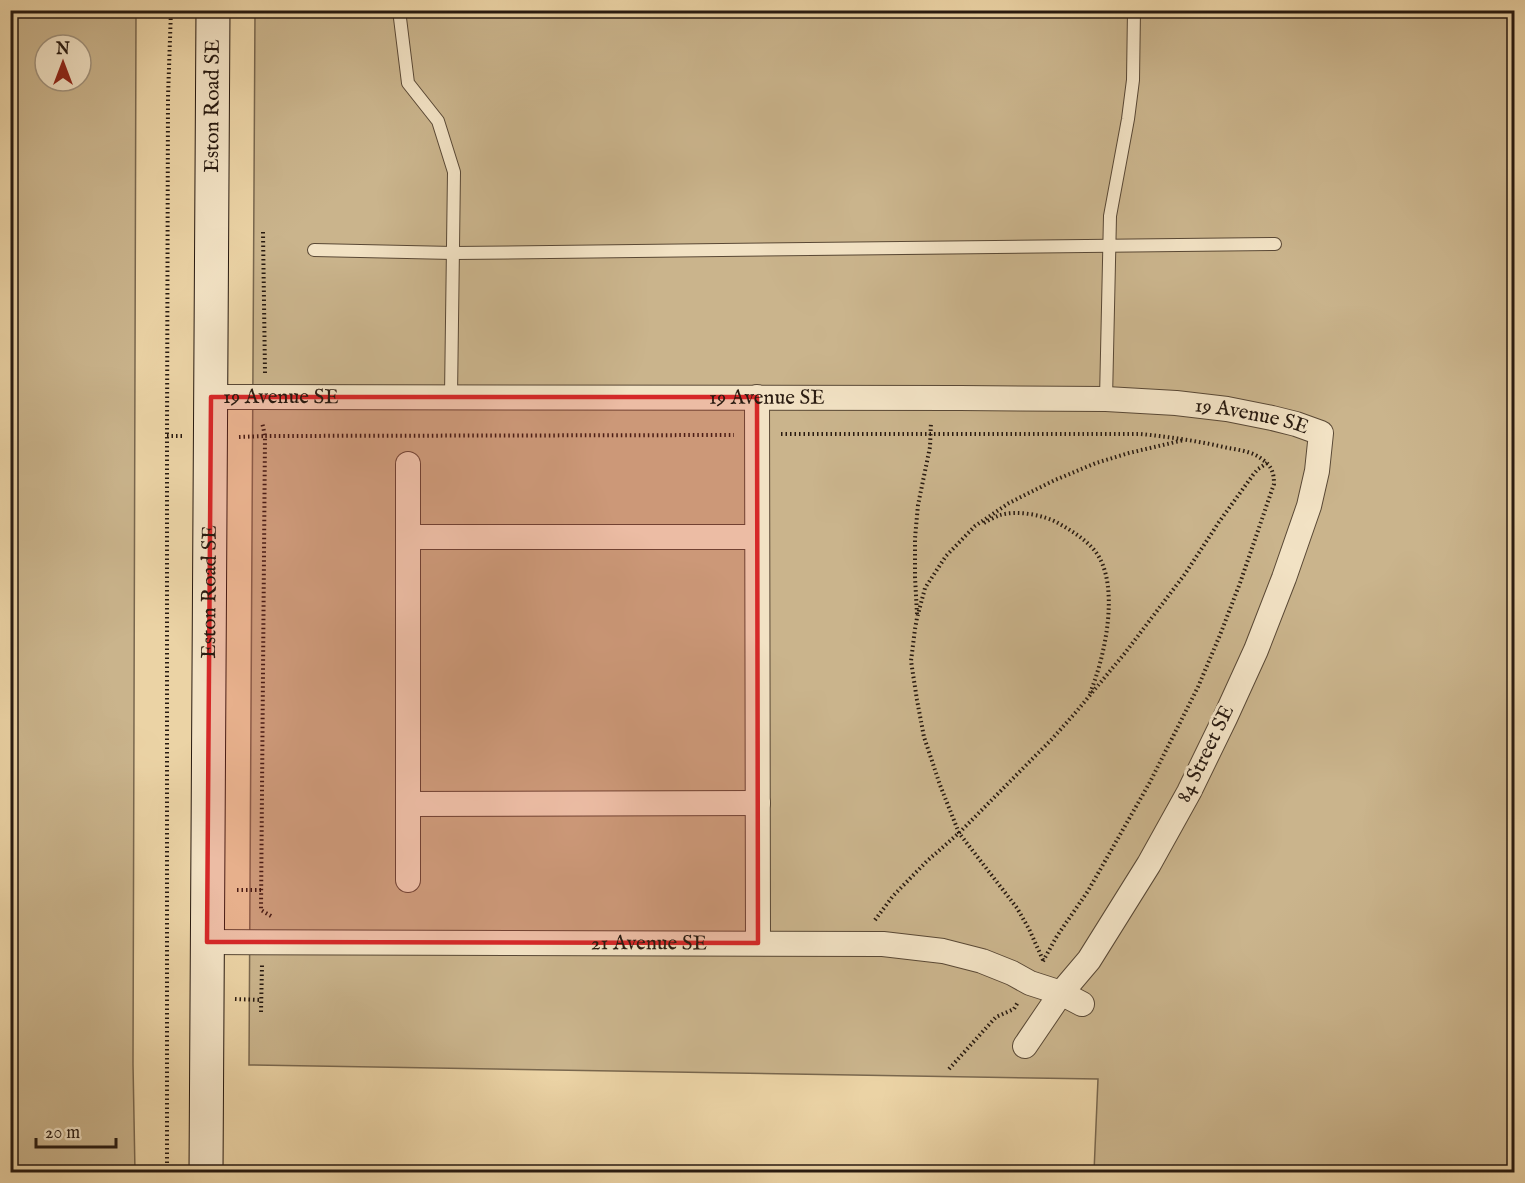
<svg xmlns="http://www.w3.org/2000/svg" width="1525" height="1183" font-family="'IM FELL English',serif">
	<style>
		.green { fill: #cab48c; stroke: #79674e; stroke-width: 1.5; fill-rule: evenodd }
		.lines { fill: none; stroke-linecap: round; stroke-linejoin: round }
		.lane-casing { stroke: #594835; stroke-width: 14 }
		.street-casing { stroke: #594835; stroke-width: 26 }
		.secondary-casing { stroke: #281a10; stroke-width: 35 }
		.path { stroke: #281a10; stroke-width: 4; stroke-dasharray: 1.5 3; stroke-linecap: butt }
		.lane { stroke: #f2e2c4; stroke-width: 12 }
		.street { stroke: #f2e2c4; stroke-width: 24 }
		.secondary { stroke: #f2e2c4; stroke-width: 33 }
		.marked { fill: #d62828; fill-opacity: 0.2; stroke: #d62828; stroke-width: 4.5; stroke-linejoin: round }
		.labels { text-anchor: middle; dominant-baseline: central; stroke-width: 6; stroke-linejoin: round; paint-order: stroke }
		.street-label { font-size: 21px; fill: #281a10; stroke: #f2e2c4 }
	</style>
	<rect width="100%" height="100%" fill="#ebd3a5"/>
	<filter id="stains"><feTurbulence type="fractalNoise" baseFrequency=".00333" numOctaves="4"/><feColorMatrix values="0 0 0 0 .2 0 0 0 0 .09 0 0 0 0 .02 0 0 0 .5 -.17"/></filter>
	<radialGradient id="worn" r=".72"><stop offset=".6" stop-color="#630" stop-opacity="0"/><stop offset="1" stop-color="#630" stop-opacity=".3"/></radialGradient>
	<g class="green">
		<path d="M10,11H136L133,1064L135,1172H11ZM45,45H81V81H45Z"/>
		<path d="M255,11H1514V1172H1094L1098,1079L249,1065Z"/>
	</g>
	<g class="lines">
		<g class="lane-casing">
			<g id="lane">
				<path d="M399,10L408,83L438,121L454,172L451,396"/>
				<path d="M314,250L453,253L1275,244"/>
				<path d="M1106,399L1110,216L1128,119L1133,80L1134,10"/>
			</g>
		</g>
		<g class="street-casing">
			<g id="street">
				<path id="s1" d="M211,397L960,398L1106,399L1176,403L1227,409L1272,418L1296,424L1321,433L1317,471L1309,506L1284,578L1256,650L1225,718L1189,792L1149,864L1089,960L1061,993L1025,1046"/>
				<path d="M757,397L758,943"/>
				<path d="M408,464V880"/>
				<path d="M408,537H757"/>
				<path d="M408,804L758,803"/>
				<path id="s2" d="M207,942L883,944L943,951L982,961L1012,973L1030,983L1061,993L1082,1004"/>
			</g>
		</g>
		<g class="secondary-casing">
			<g id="secondary">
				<path id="s3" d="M206,1172L213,10"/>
			</g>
		</g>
		<g class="path">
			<path d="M263,232L265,373"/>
			<path d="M781,434H1141C1170,437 1199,441 1228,448C1240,450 1254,452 1263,460C1272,466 1274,474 1274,484L1240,583L1220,635L1198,687L1150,782L1088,891L1057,936L1042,963"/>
			<path d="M167,436H183"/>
			<path d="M239,437L265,436L262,422"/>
			<path d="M984,523C989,520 995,517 1000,515C1017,510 1044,515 1058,523C1072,531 1085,539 1095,551C1121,584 1105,657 1090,693"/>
			<path d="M917,614L915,577V538L918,505L930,447L931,422"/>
			<path d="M237,890H261"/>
			<path d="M271,916L261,910L265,436L734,435"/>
			<path d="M875,920L893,896L927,861L959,833L1052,739L1076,712L1125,653L1185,574L1219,522L1253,475L1258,469L1267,463"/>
			<path d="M1043,960L1029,929L1017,908L959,833L940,785L924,737L917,700L911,661L915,629L917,618L925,588L946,556L975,526L1009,503L1055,480L1096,463L1129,453L1184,440"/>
			<path d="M235,999L261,1000"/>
			<path d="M261,1012L262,965"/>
			<path d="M949,1069L996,1017L1014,1009L1018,1002"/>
			<path d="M167,1172V436L168,97L171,10"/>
		</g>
		<use href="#lane" class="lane"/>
		<use href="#street" class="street"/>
		<use href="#secondary" class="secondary"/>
	</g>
	<path class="marked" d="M211,397H757L758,943L207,942Z"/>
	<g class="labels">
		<g class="street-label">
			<text stroke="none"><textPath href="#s3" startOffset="1066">Eston Road SE</textPath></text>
			<text stroke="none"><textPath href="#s1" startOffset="70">19 Avenue SE</textPath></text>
			<text stroke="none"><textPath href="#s1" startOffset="556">19 Avenue SE</textPath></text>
			<text stroke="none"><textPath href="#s1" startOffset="1042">19 Avenue SE</textPath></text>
			<text stroke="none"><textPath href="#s3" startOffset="580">Eston Road SE</textPath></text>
			<text transform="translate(1206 754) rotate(-64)">84 Street SE</text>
			<text stroke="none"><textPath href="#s2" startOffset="442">21 Avenue SE</textPath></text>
		</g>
	</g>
	<rect width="1525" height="1183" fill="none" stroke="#ebd3a5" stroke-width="36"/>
	<rect x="12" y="12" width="1501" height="1159" fill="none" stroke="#281a10" stroke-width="3"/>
	<rect x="18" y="18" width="1489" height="1147" fill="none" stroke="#281a10" stroke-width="1.5"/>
	<g transform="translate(63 63)"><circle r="28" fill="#f2e2c4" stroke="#a1927c" stroke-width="1.5"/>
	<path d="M0-4.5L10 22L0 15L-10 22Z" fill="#8f2418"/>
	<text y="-9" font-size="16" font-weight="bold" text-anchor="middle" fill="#281a10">N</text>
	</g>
	<path d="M36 1138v9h80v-9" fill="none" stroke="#281a10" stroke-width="3"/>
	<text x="45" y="1138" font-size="18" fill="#281a10" stroke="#f2e2c4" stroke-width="4.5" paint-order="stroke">20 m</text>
	<rect width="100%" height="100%" filter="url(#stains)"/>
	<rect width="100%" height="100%" fill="url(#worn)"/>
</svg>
